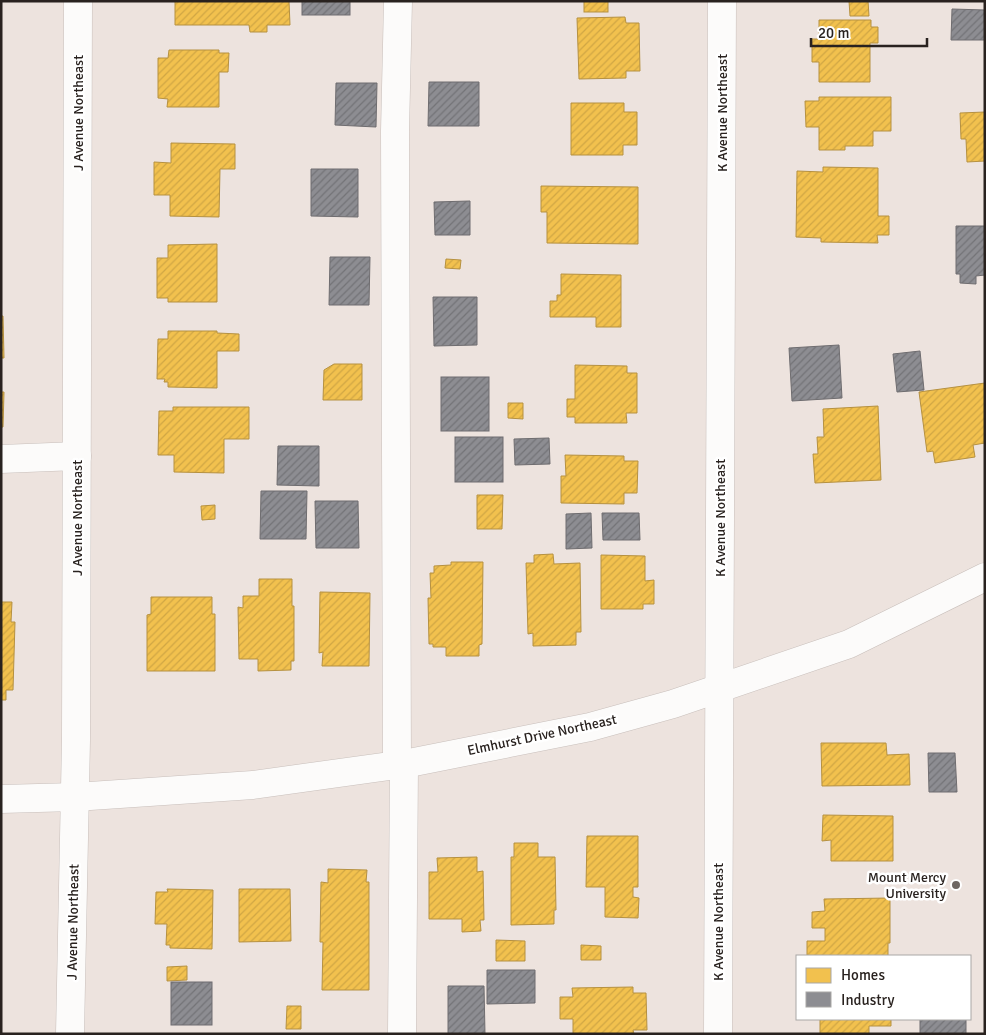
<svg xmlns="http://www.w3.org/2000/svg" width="986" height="1035" font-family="Signika,sans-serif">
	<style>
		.homes { fill: url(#homes-hatch); stroke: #b69140 }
		.industry { fill: url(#industry-hatch); stroke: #6f6d70 }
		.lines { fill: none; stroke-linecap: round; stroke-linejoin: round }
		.minor-casing { stroke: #c8bfbb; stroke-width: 29 }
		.minor { stroke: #fcfbfa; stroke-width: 28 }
		.poi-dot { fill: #6e6662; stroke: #fff; stroke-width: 2 }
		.labels { text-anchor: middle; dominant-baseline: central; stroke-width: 5; stroke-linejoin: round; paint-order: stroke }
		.street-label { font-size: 14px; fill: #29221f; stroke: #fff }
		.poi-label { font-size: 14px; fill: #29221f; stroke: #fff; text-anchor: end }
	</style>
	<defs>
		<pattern id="homes-hatch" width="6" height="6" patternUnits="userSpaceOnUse" patternTransform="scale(1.25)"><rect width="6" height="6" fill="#f2c14e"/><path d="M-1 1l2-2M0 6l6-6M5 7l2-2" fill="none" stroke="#d0a644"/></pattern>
		<pattern id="industry-hatch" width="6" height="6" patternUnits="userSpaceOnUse" patternTransform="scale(1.25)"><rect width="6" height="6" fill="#8d8d92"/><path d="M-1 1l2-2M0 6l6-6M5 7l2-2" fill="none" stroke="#737377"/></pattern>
	</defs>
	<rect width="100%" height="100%" fill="#ede3de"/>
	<g class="homes">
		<path d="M175,1H289L290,25H267V32H250L249,25H175Z"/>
		<rect x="584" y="1" width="24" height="11"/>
		<path d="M849,1H868L869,16H850Z"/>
		<path d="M625,17L626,23H639L640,71H626V78L579,79L577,18Z"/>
		<path d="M819,20H871V27H878V43H870V82H819V62H812V39H819Z"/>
		<path d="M169,50H219V53H229L228,72H219V107H167L168,99L158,98V58H168Z"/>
		<path d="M819,97H891V131H873V146H845V150H819V127H806L805,101H819Z"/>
		<path d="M571,103H624V112H637V145H623V155H571Z"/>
		<path d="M985,112V161L967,162L966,139H961L960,113Z"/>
		<path d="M171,143L235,144V169H220L219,217L170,216V195H154V162L171,163Z"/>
		<path d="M823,167L878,168V216H889V235H877L878,243L821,242V238L796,237L797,171L823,172Z"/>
		<path d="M541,186L638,187V244L547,243V212H541Z"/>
		<path d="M217,244V302H168V298H157V258H168V245Z"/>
		<path d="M446,259L461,260L460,269L445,268Z"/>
		<path d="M561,274L621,275V327H596V317H550V301H557V295H561Z"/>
		<path d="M1,316H3L4,358H1Z"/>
		<path d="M168,331H217V333L239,334V351H217V388L168,387V382H164L165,379H157L158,339H168Z"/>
		<path d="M334,364H362V400H323L324,370Z"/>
		<path d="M575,365L627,366V373H637V413H626L627,423H575V417H567V399H575Z"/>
		<path d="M985,383V443L973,445L975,457L935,463L933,451L927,452L919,392Z"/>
		<path d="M1,392H4L3,427H1Z"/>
		<path d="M508,403H523V419L508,418Z"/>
		<path d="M878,406L881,480L815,483L813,454H818L817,437H824L823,409Z"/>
		<path d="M173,407H249V439H224V473L174,472V455H158L159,411H173Z"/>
		<path d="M565,455L624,456V461H638L637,493H624V504L561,503V476H566Z"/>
		<path d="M477,495H503L502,529H477Z"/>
		<path d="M215,505V519L202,520L201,506Z"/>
		<path d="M553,554L554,564L580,563L581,632H576V645L533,646V633L528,634L526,563H534V555Z"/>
		<path d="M601,555L645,556V581L654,580V604H643V609H601Z"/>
		<path d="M451,562H483L482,644L479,645V656H446V647H433V644H429L428,598H431L430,573H434V566L451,565Z"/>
		<path d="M259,579H292V606H294V661H291V670L258,671V659H239L238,607L243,608V596H259Z"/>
		<path d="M320,592L370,593L369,666H322L323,652L319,653Z"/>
		<path d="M151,597H212V614H215V671H147V615L151,614Z"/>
		<path d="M1,602H12L11,622H15L13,690H6V700H1Z"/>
		<path d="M821,743H886L887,755L909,754L910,785L822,786Z"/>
		<path d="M823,815L893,816V861H831V840L822,841Z"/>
		<path d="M587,836H638V887H633V897L639,898L638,918L605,917V887H586Z"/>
		<path d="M514,843H538V857H555L556,910H554V924L511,925V857H514Z"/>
		<path d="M477,857V872L483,871L484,920H480L481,931L462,932V919H429V872H438L437,858Z"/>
		<path d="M328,869L367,870L366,882H369V990H322L323,942H320L321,882L328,883Z"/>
		<path d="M167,889L213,890L212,949L170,948V945H166L167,924H155L156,892H168Z"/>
		<path d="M239,889H290L291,941L239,942Z"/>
		<path d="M890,898V943H888V956H807V941H825V928H812V912L825,911L824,899Z"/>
		<path d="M496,940L525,941V961H496Z"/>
		<path d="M581,945L601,946V960H581Z"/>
		<path d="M187,966V980L167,981V967Z"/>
		<path d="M633,987V993H646L647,1030H633L634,1034H573V1019H560V997H573L572,988Z"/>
		<path d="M287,1006H301V1029H286Z"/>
		<path d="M820,1019H891V1026H869V1034H820Z"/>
	</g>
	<g class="industry">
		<rect x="302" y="1" width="48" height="14"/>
		<path d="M952,9L985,10V40H951Z"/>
		<path d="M429,82H479V126H428Z"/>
		<path d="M336,83H377L376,127L335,125Z"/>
		<path d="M311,169H358V217L311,216Z"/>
		<path d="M470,201V235H435L434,202Z"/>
		<path d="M956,226H985V275L976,276V284L960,283V274H956Z"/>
		<path d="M330,257H370L369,305H329Z"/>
		<path d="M433,297H477V345L434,346Z"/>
		<path d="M839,345L842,398L792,401L789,348Z"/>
		<path d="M920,351L924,390L897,392L893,354Z"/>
		<rect x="441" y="377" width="48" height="54"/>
		<rect x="455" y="437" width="48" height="45"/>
		<path d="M549,438L550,464L515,465L514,439Z"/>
		<path d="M278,446H319V486L277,485Z"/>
		<path d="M261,491H307L306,539H260Z"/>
		<path d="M315,501H358L359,548H316Z"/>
		<path d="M591,513L592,548L566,549V514Z"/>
		<path d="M602,513H639L640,540H603Z"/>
		<path d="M928,753H955L957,792H929Z"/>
		<path d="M487,970H535V1003L487,1004Z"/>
		<rect x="171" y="982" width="41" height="43"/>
		<path d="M448,986H484L485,1034H448Z"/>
		<rect x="920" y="1019" width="46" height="15"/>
	</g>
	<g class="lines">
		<g class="minor-casing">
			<g id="minor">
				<path d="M1,459L77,456"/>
				<path d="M397,764L395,131L398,1"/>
				<path d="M1,799L75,797L253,785L404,764L590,727L673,704L849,644L985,577"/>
				<path d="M70,1034L76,740L78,1"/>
				<path d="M402,1034L404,764"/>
				<path d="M718,1034L722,1"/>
			</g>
		</g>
		<use href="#minor" class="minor"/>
	</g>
	<circle class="poi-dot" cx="956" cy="885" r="5"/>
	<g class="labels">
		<g class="street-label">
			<text transform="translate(78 113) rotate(-90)">J Avenue Northeast</text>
			<text transform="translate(722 113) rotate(-90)">K Avenue Northeast</text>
			<text transform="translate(77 518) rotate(-90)">J Avenue Northeast</text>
			<text transform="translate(720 518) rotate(-90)">K Avenue Northeast</text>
			<text transform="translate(542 735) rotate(-12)">Elmhurst Drive Northeast</text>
			<text transform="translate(73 922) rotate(-89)">J Avenue Northeast</text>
			<text transform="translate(718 922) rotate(-90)">K Avenue Northeast</text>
		</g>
		<g class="poi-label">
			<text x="946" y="877">Mount Mercy<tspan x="946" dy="16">University</tspan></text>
		</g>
	</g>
	<rect width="986" height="1035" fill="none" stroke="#29221f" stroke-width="5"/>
	<rect x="796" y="955" width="175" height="65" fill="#ffffff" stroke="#a9a7a5"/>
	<rect x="806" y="968" width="25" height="15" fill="#f2c14e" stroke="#a9a7a5"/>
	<text x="841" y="980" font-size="15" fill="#29221f">Homes</text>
	<rect x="806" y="992" width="25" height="15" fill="#8d8d92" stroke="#a9a7a5"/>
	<text x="841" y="1005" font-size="15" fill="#29221f">Industry</text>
	<path d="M811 38v8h116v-8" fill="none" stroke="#29221f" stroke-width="2.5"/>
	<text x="818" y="38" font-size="15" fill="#29221f" stroke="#ffffff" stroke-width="4" paint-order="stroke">20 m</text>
</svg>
